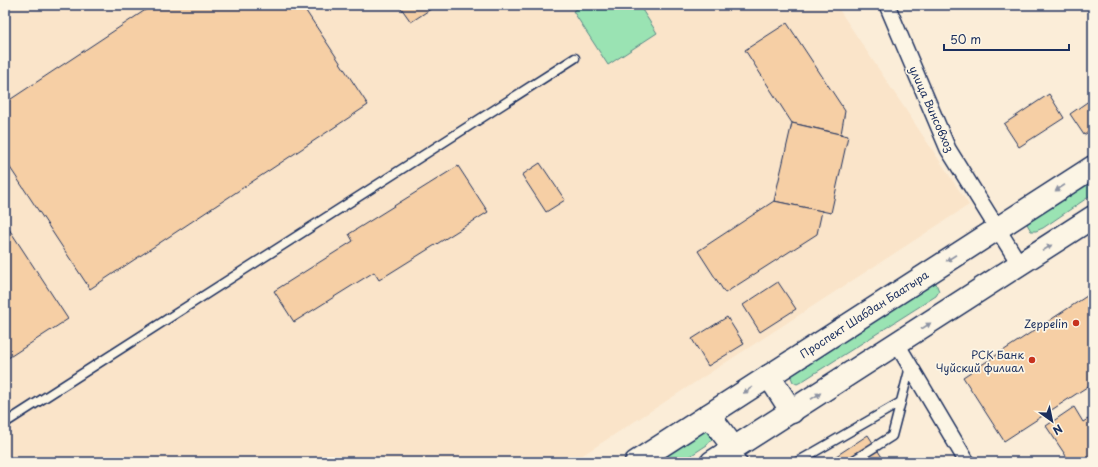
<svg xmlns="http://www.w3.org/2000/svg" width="1098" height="467" font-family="'Playpen Sans',sans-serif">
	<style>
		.built { fill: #fae4c9 }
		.green { fill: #9ae3b3; stroke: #5a8988 }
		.building { fill: #f6cfa5; stroke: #1b2f5e }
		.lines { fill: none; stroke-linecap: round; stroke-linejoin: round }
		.lane-casing { stroke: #1b2f5e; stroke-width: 11 }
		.street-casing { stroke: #1b2f5e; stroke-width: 18 }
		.primary-casing { stroke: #1b2f5e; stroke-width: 25 }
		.lane { stroke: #fcf5e5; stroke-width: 8 }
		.street { stroke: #fcf5e5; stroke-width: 15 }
		.primary { stroke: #fcf5e5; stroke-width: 22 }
		.oneway { fill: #8c92a2 }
		.poi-dot { fill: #c8321e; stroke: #fcf5e5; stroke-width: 1.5 }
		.labels { text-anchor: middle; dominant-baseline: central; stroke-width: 3.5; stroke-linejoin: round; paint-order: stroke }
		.street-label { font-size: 11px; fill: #1b2f5e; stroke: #fcf5e5 }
		.poi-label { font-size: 11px; fill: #1b2f5e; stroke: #fcf5e5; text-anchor: end }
	</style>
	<rect width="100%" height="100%" fill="#fbedd8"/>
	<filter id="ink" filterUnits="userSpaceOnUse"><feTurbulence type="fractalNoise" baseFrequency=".025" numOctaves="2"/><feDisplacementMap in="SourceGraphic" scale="8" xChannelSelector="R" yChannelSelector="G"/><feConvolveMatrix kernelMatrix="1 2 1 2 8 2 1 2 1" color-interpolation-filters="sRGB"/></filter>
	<g filter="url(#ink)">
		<path class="built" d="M5,5H836L969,205L572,462H5Z"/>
		<g class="green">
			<path d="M583,5H639L657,33L608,65L573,11Z"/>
			<path d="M1093,177V194L1043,228L1036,231H1031L1027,224L1031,216Z"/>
			<path d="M935,281L939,291L936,296L801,382L797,384L793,382L788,370Z"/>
			<path d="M702,425L712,433V439L707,445L681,462H646Z"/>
		</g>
		<g class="building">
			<path d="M153,5H302L368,105L90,289L5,160V103Z"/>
			<path d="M399,5H437L411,22Z"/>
			<path d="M787,23L845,111L841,134L792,123L745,50Z"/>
			<path d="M1049,94L1064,118L1019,147L1004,124Z"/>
			<path d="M1093,98V129L1084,135L1070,114Z"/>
			<path d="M792,123L848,136L831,213L774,201Z"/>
			<path d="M540,163L565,200L546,212L522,175Z"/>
			<path d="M458,166L488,212L379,280L374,272L294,322L274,291L353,241L349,234Z"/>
			<path d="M774,201L822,211L817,234L725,293L698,251Z"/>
			<path d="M5,223L68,319L5,360Z"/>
			<path d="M778,282L796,309L760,332L743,305Z"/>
			<path d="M1093,292V383L1004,441L963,377Z"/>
			<path d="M727,317L744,344L708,366L692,339Z"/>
			<path d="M1074,407L1083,422L1088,419L1093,427V462H1070L1046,426Z"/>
			<path d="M868,435L885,462H831L830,460Z"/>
		</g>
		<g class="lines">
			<g class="lane-casing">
				<g id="lane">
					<path d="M5,423L575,58"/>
					<path d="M734,449L743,462"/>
					<path d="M797,462L901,402"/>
					<path d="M851,462L892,436L910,367"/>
				</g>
			</g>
			<g class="street-casing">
				<g id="street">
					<path d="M887,5L948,149L1020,265"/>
					<path d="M897,344L967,462"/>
				</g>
			</g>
			<g class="primary-casing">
				<g id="primary">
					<path d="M769,376L792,412"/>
					<path d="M709,415L734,448"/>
					<path d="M636,462L1093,167"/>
					<path d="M712,462L1093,217"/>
				</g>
			</g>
			<use href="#lane" class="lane"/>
			<use href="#street" class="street"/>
			<use href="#primary" class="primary"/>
		</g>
		<defs><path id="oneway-solid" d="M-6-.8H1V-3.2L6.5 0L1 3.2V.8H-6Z"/></defs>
		<g class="oneway">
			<use href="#oneway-solid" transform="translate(1060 188) rotate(147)"/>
			<use href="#oneway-solid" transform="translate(1047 248) rotate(-33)"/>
			<use href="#oneway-solid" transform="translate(951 258) rotate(147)"/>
			<use href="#oneway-solid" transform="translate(926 326) rotate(-33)"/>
			<use href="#oneway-solid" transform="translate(748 390) rotate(146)"/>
			<use href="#oneway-solid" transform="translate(816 396) rotate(-33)"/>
		</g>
	</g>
	<g class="poi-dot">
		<circle cx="1076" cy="323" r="4"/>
		<circle cx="1032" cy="360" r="4"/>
	</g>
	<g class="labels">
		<g class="street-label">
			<text transform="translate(932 109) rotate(66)">улица Винсовхоз</text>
			<text transform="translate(864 314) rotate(-33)">Проспект Шабдан Баатыра</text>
		</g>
		<g class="poi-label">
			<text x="1068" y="323">Zeppelin</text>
			<text x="1024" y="354">РСК Банк<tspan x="1024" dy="13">Чуйский филиал</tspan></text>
		</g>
	</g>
	<rect width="1098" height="467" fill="none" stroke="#fcf5e5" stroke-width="20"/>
	<rect x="10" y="10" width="1078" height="447" fill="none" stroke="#1b2f5e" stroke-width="1.5" filter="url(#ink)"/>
	<g transform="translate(1052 421) rotate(147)" stroke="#fcf5e5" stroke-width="3" paint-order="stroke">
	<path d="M0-3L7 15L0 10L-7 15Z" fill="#1b2f5e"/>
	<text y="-6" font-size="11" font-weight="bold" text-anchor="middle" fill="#1b2f5e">N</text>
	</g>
	<path d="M944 44v6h125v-6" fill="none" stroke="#1b2f5e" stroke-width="2"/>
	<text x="950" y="44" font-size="12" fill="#1b2f5e" stroke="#fcf5e5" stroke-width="3" paint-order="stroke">50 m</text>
</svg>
